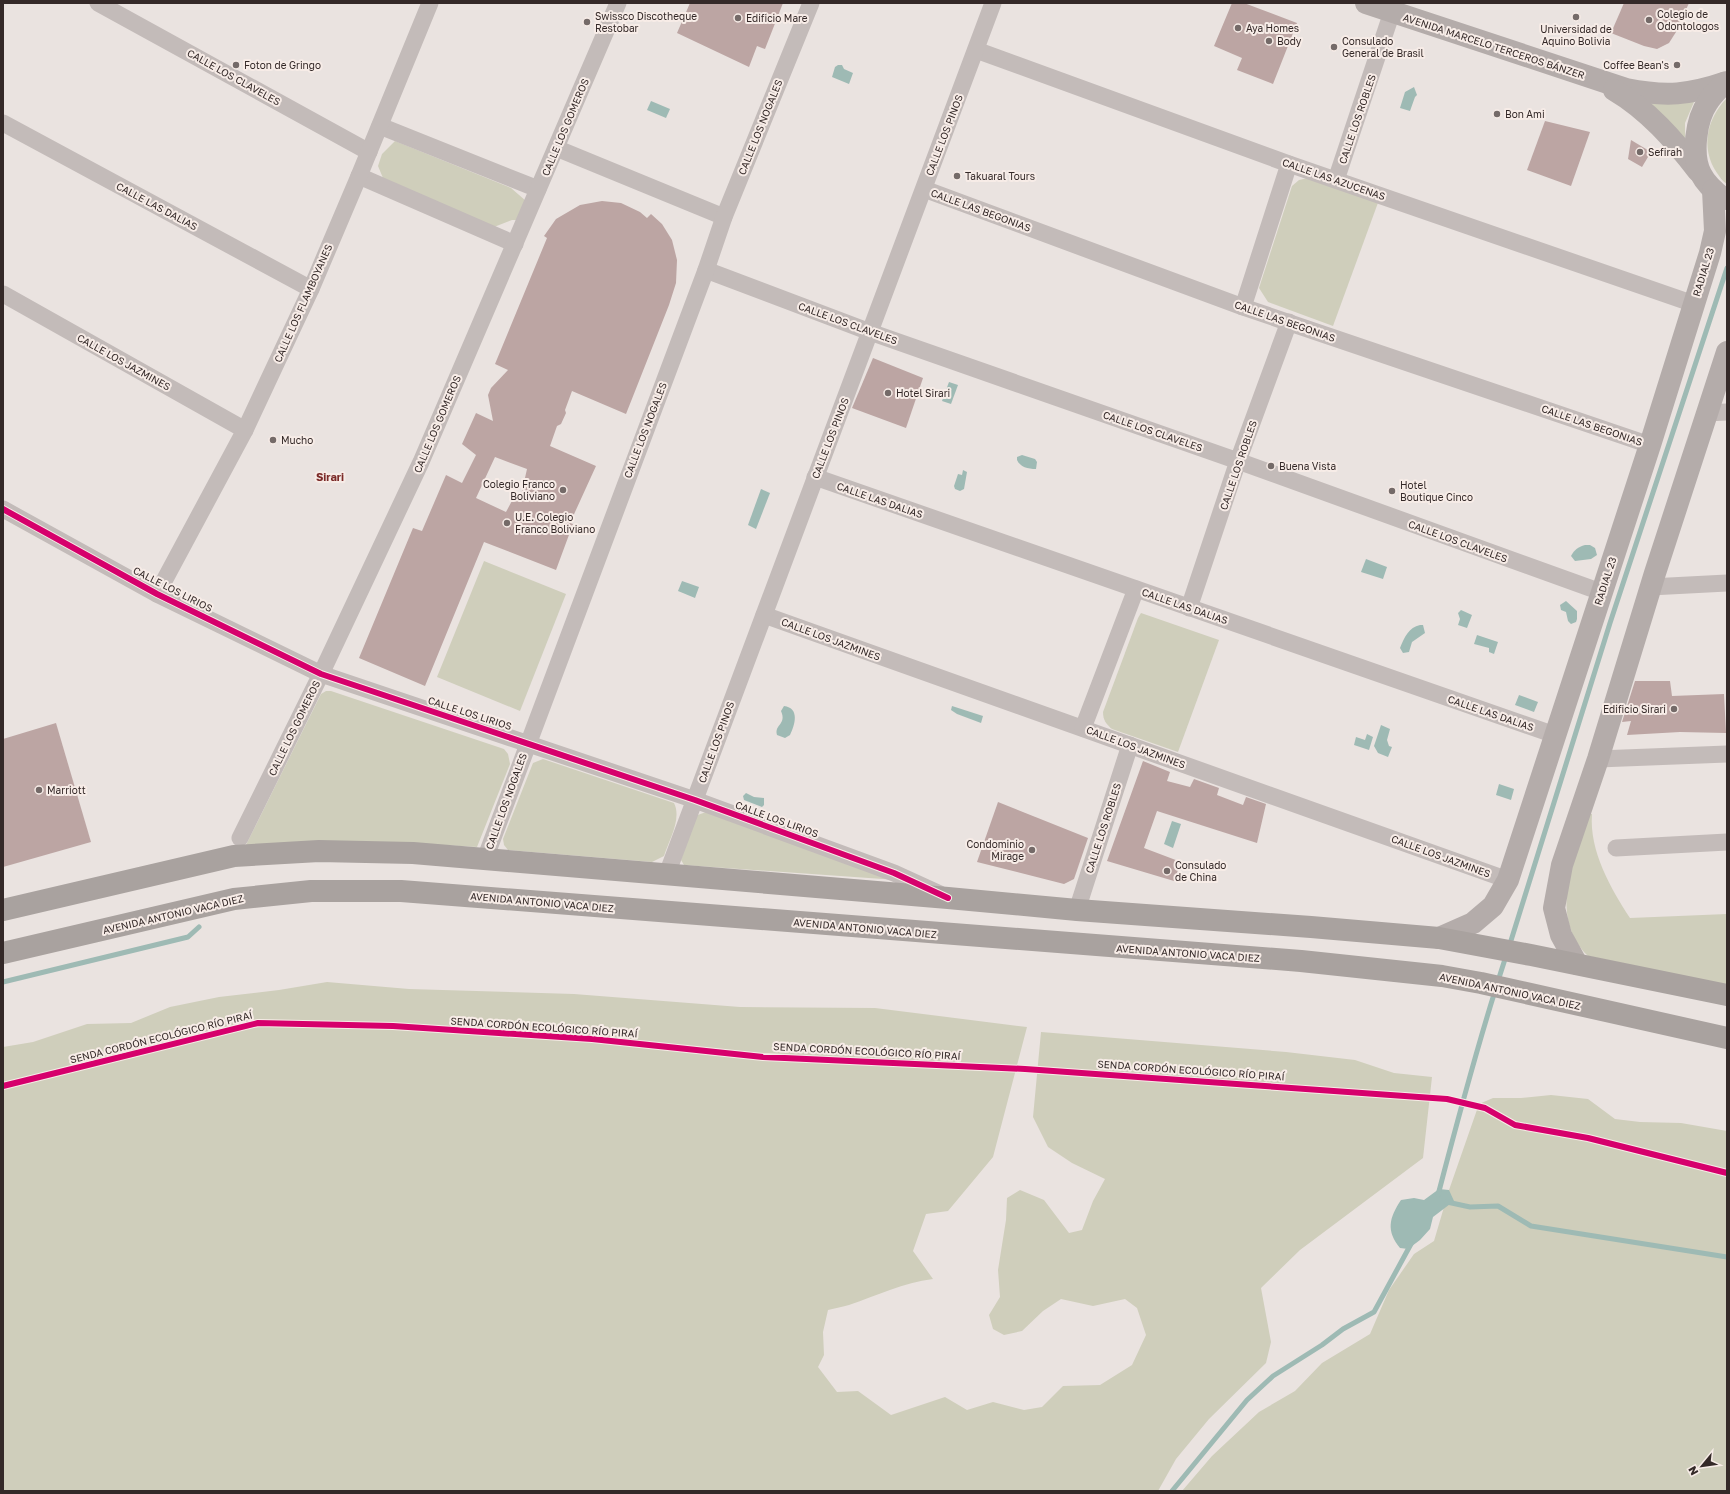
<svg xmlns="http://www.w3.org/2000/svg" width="1730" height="1494" font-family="'Golos Text',sans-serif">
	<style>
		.green { fill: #cfcebb }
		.water { fill: #9ebab4 }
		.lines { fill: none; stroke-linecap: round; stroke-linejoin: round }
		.stream { stroke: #9ebab4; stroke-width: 5 }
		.building { fill: #bca5a3; fill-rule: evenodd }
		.street { stroke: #c3bbb9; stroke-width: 17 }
		.secondary { stroke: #b4acaa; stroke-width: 22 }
		.highway { stroke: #a9a29f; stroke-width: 22 }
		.cycleway-casing { stroke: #f7ece7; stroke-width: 8 }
		.cycleway { stroke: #d6006c; stroke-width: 6 }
		.poi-dot { fill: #746a68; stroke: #f7ece7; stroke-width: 1.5 }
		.labels { text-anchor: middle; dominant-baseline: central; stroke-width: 4; stroke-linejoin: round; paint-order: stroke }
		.poi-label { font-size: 10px; fill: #342928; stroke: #f7ece7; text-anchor: start }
		.street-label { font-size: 10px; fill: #342928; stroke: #f7ece7 }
		.neighbourhood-label { font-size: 11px; font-weight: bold; fill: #7b2a28; stroke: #f7ece7 }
	</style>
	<rect width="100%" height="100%" fill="#eae3e0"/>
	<g class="green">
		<path d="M1727,98V184C1722,181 1720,177 1717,173C1700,148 1707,118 1727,98Z"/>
		<path d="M1647,102H1694L1685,123V141Z"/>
		<path d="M395,141L511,188L526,201L519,220H512L494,227L383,178L378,166L382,154Z"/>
		<path d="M1308,178L1379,200L1333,326L1268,302L1259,288L1292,186L1299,180Z"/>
		<path d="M484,561L566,594L520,711L437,677Z"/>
		<path d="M1141,613L1219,640L1178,752L1112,729C1106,724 1103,720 1103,712L1138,618Z"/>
		<path d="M326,691H331L504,749L508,754L510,764L477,847L444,845H246L321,694Z"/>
		<path d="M543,759L674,803C682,819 669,840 664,856L652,862L508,850L504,845L503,839L533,763Z"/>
		<path d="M706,812L897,880L684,865L681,860L695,816Z"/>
		<path d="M1587,813L1592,814C1589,851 1611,889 1630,918L1727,914V985L1588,956C1548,916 1574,860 1587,813Z"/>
		<path d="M327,982L409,989L574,994L740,1007L875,1008L1027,1027L993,1157L948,1211L926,1214L913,1251L933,1279C903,1283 878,1295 849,1305C843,1307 835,1308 828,1310L823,1332L824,1355L818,1367L837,1392L858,1391L891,1415L945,1397L967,1410L993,1402L1024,1410L1042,1407L1063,1386L1100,1385L1132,1365L1146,1335L1137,1308L1125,1299L1093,1306L1061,1299L1043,1311L1022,1331L1004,1335L993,1329L989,1315L1000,1297L998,1270L1006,1220L1007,1198L1020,1190L1044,1200L1069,1233L1082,1230L1093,1201L1105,1179L1072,1163L1048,1147L1033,1117L1041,1032L1286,1052L1355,1060L1394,1073L1432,1077L1423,1158L1300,1250L1261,1288L1271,1342L1266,1363L1209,1419L1176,1459L1158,1491H3V1047L33,1042L87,1024L131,1023L170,1007L219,997L279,990Z"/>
		<path d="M1551,1095L1588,1099L1615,1119L1640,1122L1681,1123L1727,1131V1491H1182L1212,1456L1259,1412L1295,1391L1322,1363L1370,1334L1389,1290L1414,1254L1434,1241L1449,1190L1479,1104L1493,1098H1521Z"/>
	</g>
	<g class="water">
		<path d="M838,65H842L844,69L853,73L849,84L832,77L835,67Z"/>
		<path d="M1414,87L1417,95L1415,97L1410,111L1400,108L1405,92Z"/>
		<path d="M651,101L670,109L666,118L647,110Z"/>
		<path d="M949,382L958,385L951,404L942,401Z"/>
		<path d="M1022,455L1035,459L1037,462L1036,469C1028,469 1020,467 1017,460V457Z"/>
		<path d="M963,470L967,472L964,489L960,491L955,489L954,486L958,474L962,475Z"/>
		<path d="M761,489L770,493L756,529L748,525Z"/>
		<path d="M1585,545H1590L1595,548L1597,555L1591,559L1575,561L1571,556C1574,550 1578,547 1585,545Z"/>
		<path d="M1366,559L1387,567L1383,579L1361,572Z"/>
		<path d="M682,581L699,587L695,598L678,591Z"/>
		<path d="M1566,601L1577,611V619L1576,622L1571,624L1568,621L1566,612L1561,610L1560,605Z"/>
		<path d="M1461,610L1472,615L1467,628L1458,625L1460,619L1458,613Z"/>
		<path d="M1420,625H1423L1425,633L1412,642L1409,652L1403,653L1400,648C1404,638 1409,627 1420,625Z"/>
		<path d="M1477,635L1498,642L1494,654L1489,652V648L1474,644Z"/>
		<path d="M1519,695L1538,702L1534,712L1515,705Z"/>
		<path d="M784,706C800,708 795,725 790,735L785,738L777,735C774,724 787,725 781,711Z"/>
		<path d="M952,706L983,716L981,723L957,714L951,710Z"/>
		<path d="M1381,725L1390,729L1387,740L1389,746L1392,747L1388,757L1378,753L1374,746Z"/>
		<path d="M1367,734L1373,737L1369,750L1354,745L1356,737L1365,740Z"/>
		<path d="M1499,784L1514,789L1511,800L1496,795Z"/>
		<path d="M746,793L754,797L764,798V805L762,807L744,800L743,796Z"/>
		<path d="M1172,821L1181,824L1173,848L1164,844Z"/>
		<path d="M1439,1189L1449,1190L1454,1201L1433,1217L1430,1229L1420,1240L1408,1249L1400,1248C1386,1231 1389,1218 1401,1200L1414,1198L1424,1200Z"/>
	</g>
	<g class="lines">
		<g class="stream">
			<path d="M1509,947L1610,623L1727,268"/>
			<path d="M1498,981L1506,956"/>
			<path d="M3,982L188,937L199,927"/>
			<path d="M1438,1195C1456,1126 1474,1058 1495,991"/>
			<path d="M1447,1202L1470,1207L1498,1206L1531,1226L1727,1257"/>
			<path d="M1172,1491L1247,1400L1273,1376L1322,1345L1343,1329L1374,1312L1411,1244"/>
		</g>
	</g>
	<g class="building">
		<path d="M690,3H783L765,49L757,46L749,67L677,33Z"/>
		<path d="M1232,3H1244L1297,23L1273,84L1237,70L1242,58L1214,46Z"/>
		<path d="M1624,3H1689L1676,32L1669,43L1657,49L1644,46L1611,33Z"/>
		<path d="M1545,121L1590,132L1571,186L1527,170Z"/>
		<path d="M1631,140L1651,152L1642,167L1628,159Z"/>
		<path d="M602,201L621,203L640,212L647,218L651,214L662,224L672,240L677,260L676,283L669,305L626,414L572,391L565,410L566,413L561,424L557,426L550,446L596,466L570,523L573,524L556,570L484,542L425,686L359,658L413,528L422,531L446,475L462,483L476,455L462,444L476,413L493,421L488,395L491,388L508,370L495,364L547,238L544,236L556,219L580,205ZM495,457L527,469L520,500L514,497L506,512L476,498Z"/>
		<path d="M873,358L923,378L906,428L852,408Z"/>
		<path d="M1635,681H1670L1672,696L1724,694L1726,733L1680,732L1627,735L1631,721L1622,722Z"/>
		<path d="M56,723L91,842L3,867V739Z"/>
		<path d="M1143,761L1170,772L1167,781L1190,787L1194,779L1219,788L1217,795L1243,805L1246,797L1266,804L1257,843L1157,811L1144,848L1181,862L1174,881L1107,861Z"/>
		<path d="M998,802L1088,838L1074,879L1064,884L977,862Z"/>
	</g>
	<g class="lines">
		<g class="street">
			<path d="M98,3L369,152"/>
			<path d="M976,50L1289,164L1694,304"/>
			<path d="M3,123L311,289"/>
			<path d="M380,126L538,189"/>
			<path d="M556,148L724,217"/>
			<path d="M359,176L515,244"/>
			<path d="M1336,180L1392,12"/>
			<path d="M924,189L1243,307L1650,445"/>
			<path d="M706,270L870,332L1238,461L1601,592"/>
			<path d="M3,294L245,430"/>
			<path d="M1243,307L1289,164"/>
			<path d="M1706,413L1727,412"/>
			<path d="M815,477L1555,735"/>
			<path d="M3,509L157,594L321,674L695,800L894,873L940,894"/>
			<path d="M1650,587L1727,583"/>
			<path d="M157,594L245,430L311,289L359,176L430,3"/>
			<path d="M1189,608L1238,461L1289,322"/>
			<path d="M764,615L1508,880"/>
			<path d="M1083,728L1136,589"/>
			<path d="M1598,759L1727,754"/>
			<path d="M240,838L321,674L421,462L618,3"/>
			<path d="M1616,848L1727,842"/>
			<path d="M485,859L706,270L724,217L811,3"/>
			<path d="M667,874L993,3"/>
			<path d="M1077,910L1130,745"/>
		</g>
		<g class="secondary">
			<path d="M1366,3L1626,89C1666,97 1689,95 1727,82"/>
			<path d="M1614,90C1648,110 1674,140 1698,171"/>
			<path d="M1724,199C1715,192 1706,184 1701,174C1691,155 1696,119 1708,102C1712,95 1719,89 1724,83"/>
			<path d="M1439,938L1473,923L1493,906L1508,880L1650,445L1710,253L1715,231L1713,190"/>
			<path d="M1577,964L1561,935L1554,908L1562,865L1598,759L1655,573L1727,352"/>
		</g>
		<g class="highway">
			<path d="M3,910L234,856L319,851L413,853L948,898L1077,910L1311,927L1439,938L1531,955L1727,995"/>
			<path d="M3,953L234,899L311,891H401L1301,961L1442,976L1481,983L1727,1038"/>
		</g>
		<g class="cycleway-casing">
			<g id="cycleway">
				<path d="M3,509L157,594L321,674L695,800L894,873L948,898"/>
				<path d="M3,1086L258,1023L393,1026L592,1039L763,1057L1025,1069L1447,1099L1485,1108L1515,1125L1588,1138L1727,1173"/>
			</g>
		</g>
		<use href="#cycleway" class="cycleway"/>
	</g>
	<g class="poi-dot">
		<circle cx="1576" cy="17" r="4"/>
		<circle cx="738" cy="18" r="4"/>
		<circle cx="1649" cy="20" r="4"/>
		<circle cx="587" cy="22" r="4"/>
		<circle cx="1238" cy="28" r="4"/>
		<circle cx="1269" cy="41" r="4"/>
		<circle cx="1334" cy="47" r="4"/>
		<circle cx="236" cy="65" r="4"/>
		<circle cx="1677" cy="65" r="4"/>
		<circle cx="1497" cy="114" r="4"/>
		<circle cx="1640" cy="152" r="4"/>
		<circle cx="957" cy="176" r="4"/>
		<circle cx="888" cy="393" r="4"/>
		<circle cx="273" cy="440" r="4"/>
		<circle cx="1271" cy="466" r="4"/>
		<circle cx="563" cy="490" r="4"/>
		<circle cx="1392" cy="491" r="4"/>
		<circle cx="507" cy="523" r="4"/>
		<circle cx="1674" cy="709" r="4"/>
		<circle cx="39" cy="790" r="4"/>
		<circle cx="1032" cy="850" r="4"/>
		<circle cx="1167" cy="871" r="4"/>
	</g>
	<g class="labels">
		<g class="poi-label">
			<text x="1657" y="14">Colegio de<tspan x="1657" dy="12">Odontologos</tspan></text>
			<text x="595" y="16">Swissco Discotheque<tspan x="595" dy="12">Restobar</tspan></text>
			<text x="746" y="18">Edificio Mare</text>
			<text x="1246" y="28">Aya Homes</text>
			<text x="1576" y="29" text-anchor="middle">Universidad de<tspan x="1576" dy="12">Aquino Bolivia</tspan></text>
			<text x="1277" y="41">Body</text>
			<text x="1342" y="41">Consulado<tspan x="1342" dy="12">General de Brasil</tspan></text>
			<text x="244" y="65">Foton de Gringo</text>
			<text x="1669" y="65" text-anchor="end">Coffee Bean's</text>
			<text x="1505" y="114">Bon Ami</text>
			<text x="1648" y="152">Sefirah</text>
			<text x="965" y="176">Takuaral Tours</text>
			<text x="896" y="393">Hotel Sirari</text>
			<text x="281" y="440">Mucho</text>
			<text x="1279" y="466">Buena Vista</text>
			<text x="555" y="484" text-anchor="end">Colegio Franco<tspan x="555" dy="12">Boliviano</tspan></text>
			<text x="1400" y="485">Hotel<tspan x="1400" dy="12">Boutique Cinco</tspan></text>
			<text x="515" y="517">U.E. Colegio<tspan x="515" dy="12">Franco Boliviano</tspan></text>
			<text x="1666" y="709" text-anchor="end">Edificio Sirari</text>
			<text x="47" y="790">Marriott</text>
			<text x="1024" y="844" text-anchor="end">Condominio<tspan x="1024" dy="12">Mirage</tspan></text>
			<text x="1175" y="865">Consulado<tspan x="1175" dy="12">de China</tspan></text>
		</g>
		<g class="street-label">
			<text transform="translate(1494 46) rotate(18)">AVENIDA MARCELO TERCEROS BÁNZER</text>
			<text transform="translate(234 77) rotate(29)">CALLE LOS CLAVELES</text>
			<text transform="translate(1357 119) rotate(-71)">CALLE LOS ROBLES</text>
			<text transform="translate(565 127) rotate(-67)">CALLE LOS GOMEROS</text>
			<text transform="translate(760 127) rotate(-68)">CALLE LOS NOGALES</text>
			<text transform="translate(944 135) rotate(-69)">CALLE LOS PINOS</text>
			<text transform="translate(1334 179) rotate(19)">CALLE LAS AZUCENAS</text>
			<text transform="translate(157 206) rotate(28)">CALLE LAS DALIAS</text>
			<text transform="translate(981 210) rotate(20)">CALLE LAS BEGONIAS</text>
			<text transform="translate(1703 272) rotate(-73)">RADIAL 23</text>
			<text transform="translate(303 303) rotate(-66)">CALLE LOS FLAMBOYANES</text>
			<text transform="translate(1285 321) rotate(19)">CALLE LAS BEGONIAS</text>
			<text transform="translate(848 323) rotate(20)">CALLE LOS CLAVELES</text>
			<text transform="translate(124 362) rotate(29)">CALLE LOS JAZMINES</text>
			<text transform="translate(437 424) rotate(-67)">CALLE LOS GOMEROS</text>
			<text transform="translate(1592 425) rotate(19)">CALLE LAS BEGONIAS</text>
			<text transform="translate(645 430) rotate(-69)">CALLE LOS NOGALES</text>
			<text transform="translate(1153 431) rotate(19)">CALLE LOS CLAVELES</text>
			<text transform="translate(830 438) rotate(-69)">CALLE LOS PINOS</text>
			<text transform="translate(1238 465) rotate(-71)">CALLE LOS ROBLES</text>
			<text transform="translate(880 500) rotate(19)">CALLE LAS DALIAS</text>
			<text transform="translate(1458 541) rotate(20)">CALLE LOS CLAVELES</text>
			<text transform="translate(1605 581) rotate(-72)">RADIAL 23</text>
			<text transform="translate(173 589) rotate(27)">CALLE LOS LIRIOS</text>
			<text transform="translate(1185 606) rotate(19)">CALLE LAS DALIAS</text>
			<text transform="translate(831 639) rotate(20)">CALLE LOS JAZMINES</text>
			<text transform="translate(470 713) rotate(18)">CALLE LOS LIRIOS</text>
			<text transform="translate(1491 713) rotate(19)">CALLE LAS DALIAS</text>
			<text transform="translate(294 728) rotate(-64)">CALLE LOS GOMEROS</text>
			<text transform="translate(716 742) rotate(-70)">CALLE LOS PINOS</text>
			<text transform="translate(1136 747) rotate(20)">CALLE LOS JAZMINES</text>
			<text transform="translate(506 801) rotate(-70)">CALLE LOS NOGALES</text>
			<text transform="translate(777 819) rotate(20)">CALLE LOS LIRIOS</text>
			<text transform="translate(1103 828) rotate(-72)">CALLE LOS ROBLES</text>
			<text transform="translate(1441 856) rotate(20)">CALLE LOS JAZMINES</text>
			<text transform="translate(542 902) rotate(5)">AVENIDA ANTONIO VACA DIEZ</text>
			<text transform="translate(173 914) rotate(-13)">AVENIDA ANTONIO VACA DIEZ</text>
			<text transform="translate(865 928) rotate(5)">AVENIDA ANTONIO VACA DIEZ</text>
			<text transform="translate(1188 953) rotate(4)">AVENIDA ANTONIO VACA DIEZ</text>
			<text transform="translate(1510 991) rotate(12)">AVENIDA ANTONIO VACA DIEZ</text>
			<text transform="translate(544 1027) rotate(4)">SENDA CORDÓN ECOLÓGICO RÍO PIRAÍ</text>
			<text transform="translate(161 1037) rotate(-14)">SENDA CORDÓN ECOLÓGICO RÍO PIRAÍ</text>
			<text transform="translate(867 1051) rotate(3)">SENDA CORDÓN ECOLÓGICO RÍO PIRAÍ</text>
			<text transform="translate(1191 1070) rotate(4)">SENDA CORDÓN ECOLÓGICO RÍO PIRAÍ</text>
		</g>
		<g class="neighbourhood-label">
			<text x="330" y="476">Sirari</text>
		</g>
	</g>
	<rect width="1730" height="1494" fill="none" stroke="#342928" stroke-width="8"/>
	<g transform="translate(1702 1466) rotate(241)" stroke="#f7ece7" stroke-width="3" paint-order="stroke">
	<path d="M0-3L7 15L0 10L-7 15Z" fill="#342928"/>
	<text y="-6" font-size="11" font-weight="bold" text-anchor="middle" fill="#342928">N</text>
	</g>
</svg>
